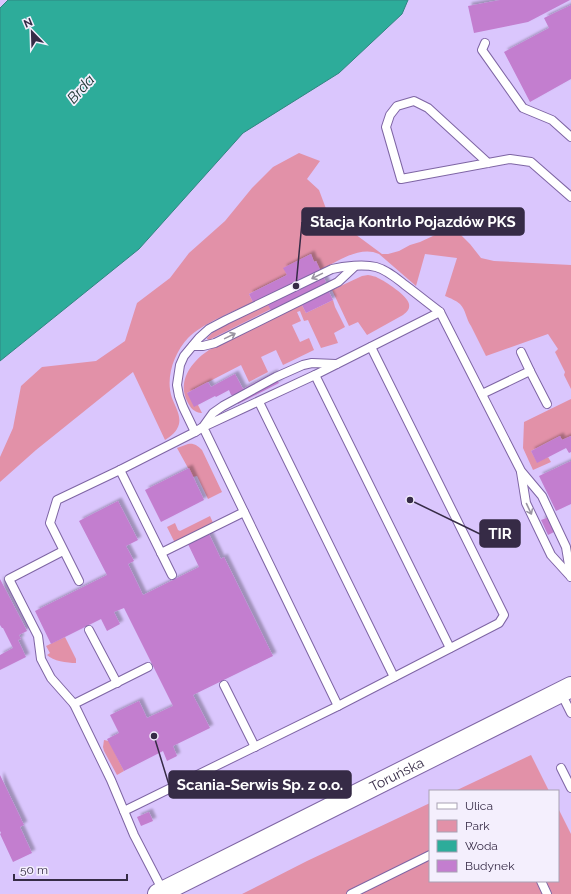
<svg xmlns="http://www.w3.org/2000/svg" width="571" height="894" font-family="Raleway,sans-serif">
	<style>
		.green { fill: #e291a8 }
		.water { fill: #2dac9a; stroke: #308581 }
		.building { fill: #c37ecf; filter: url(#shadow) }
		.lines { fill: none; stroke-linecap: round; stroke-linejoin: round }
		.service-casing { stroke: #7e65a4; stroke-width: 10 }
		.tertiary-casing { stroke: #7e65a4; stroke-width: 22 }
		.service { stroke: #fff; stroke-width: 8 }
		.tertiary { stroke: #fff; stroke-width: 20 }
		.oneway { stroke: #9a95a2 }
		.labels { text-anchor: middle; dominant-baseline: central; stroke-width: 3.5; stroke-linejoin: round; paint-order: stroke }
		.street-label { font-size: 14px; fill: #362b46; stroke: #f4effd }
		.water-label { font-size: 15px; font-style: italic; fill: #19332f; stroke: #f4effd }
		.leader { fill: none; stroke: #362b46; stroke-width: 1.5 }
		.callout-dot { fill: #362b46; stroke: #f4effd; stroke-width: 1.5 }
		.callout { fill: #362b46; stroke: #362b46; stroke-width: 1.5 }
		.callout-label { font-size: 15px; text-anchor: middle; font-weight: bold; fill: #fff }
	</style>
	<defs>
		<filter id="shadow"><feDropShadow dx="3.5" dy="-3.5" stdDeviation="1" flood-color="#0004"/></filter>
	</defs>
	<rect width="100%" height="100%" fill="#dac6fd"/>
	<g class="green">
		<path d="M299,153L320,161L307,179L319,190L328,214L382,254H388L399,251L410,245L420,242L448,229L457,231L470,244L481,258L494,261L571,265V389L564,375L565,372L555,352L558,349L548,334L486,356L471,326C466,319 466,310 460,304C457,301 450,298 445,296L457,258L425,254L416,286L379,254C360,245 337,262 320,270L316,261L314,262L311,254L284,268L287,275L249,294L253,302C233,312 203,323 188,338C174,353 165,378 172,398C175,406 181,415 179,424C177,432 171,436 165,440L133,372L36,450L0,482V457L13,428L21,386L42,367L96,361L125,341L137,303L170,278L189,253L225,221L252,188L273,167Z"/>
		<path d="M368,275C372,276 375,276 378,278C385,281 408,296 409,304C410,309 407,312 403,315L367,335L358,322L349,326L332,290L362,276Z"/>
		<path d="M333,300L335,307L345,327L334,333L338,343L321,348L308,320L304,321L300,311L297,312L301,321L292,325L300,342L309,338L314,350L283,365L276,350L261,357L268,372L249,382L241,365L187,393L198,405L202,413H201C193,412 190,407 187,401C177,381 192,361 209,350L272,319L301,303L306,313Z"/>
		<path d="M267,303L271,309L209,340L207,339V338L213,332Z"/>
		<path d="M571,399V436L562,440L560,436L531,451L537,462L548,457L551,462L533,470L523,448L524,422Z"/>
		<path d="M188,444C194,443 198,446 202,450L222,492L208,499L197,476L193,477L177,448Z"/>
		<path d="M210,516L214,525L177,541H174L167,527L175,523L178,530L180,531Z"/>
		<path d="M65,637L76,659V663C67,663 53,661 47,655L50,653L46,646Z"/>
		<path d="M104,740L109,741L124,771L117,775L104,751L103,747Z"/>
		<path d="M531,755L549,791H455Z"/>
		<path d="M430,803V881H558V808L571,834V894H242L307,861Z"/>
	</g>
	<path class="water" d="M8,0H408L402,14L339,73L243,133L139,249L0,361V8Z"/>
	<g class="building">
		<path d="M500,0H570L528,22L474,33L468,6Z"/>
		<path d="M571,5V79L530,102L504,52L549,28L544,18Z"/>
		<path d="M311,254L314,262L316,261L329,289L328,290L333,300L306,313L301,303L274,316L267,303L256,308L249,294L287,275L283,268Z"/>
		<path d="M274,373L279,383L238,404L233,395H231L229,390L216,397L215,396L194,407L187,393L208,382L211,387L235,374L243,389Z"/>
		<path d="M560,436L562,440L571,436V452L569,453L566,448L537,463L531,451Z"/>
		<path d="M571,461V504L556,511L539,476Z"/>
		<path d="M189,468L204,500L161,522L145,490Z"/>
		<path d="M118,501L138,540L126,546L134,561L128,564L143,595L199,567L187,542L208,532L221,559L224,557L273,656L193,695L210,728L173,746L177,756L167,761L163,751L124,771L107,739L119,733L110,715L139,701L147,718L173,706L124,608L114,612L120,624L107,631L101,619L51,644L35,611L107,575L79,521Z"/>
		<path d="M549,517L556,531L548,535L541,520Z"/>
		<path d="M0,579L27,631L19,635L21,639L18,640L26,657L0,670V655L13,648L3,628H2L0,625Z"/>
		<path d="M0,775L24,825L20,827L32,853L13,862L0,834L1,833L0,831Z"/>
		<path d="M149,812L153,821L141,826L137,817Z"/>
	</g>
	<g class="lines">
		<g class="service-casing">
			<g id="service">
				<path d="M485,43L482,50L523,108L552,120L571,137"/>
				<path d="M488,163L428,108L414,101L397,106L390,115L386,127L401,179L510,159L531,162L571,197"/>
				<path d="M193,346H203L215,343L330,286L338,282L354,267"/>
				<path d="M336,364L312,363L303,365L276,377L223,406L213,413L203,427L195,432L183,407L179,396L177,385L180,365L184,356L199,338L209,329L226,320L332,269C344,266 364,264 376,267C387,270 396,278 405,285C417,294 428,303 440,312"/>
				<path d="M530,371L547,404"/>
				<path d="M315,375L450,648"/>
				<path d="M482,394L530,371L521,352"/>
				<path d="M259,402L394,677"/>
				<path d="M521,472L526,503L551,555L571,577"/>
				<path d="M63,551L9,579L38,636L41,659L51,678L74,704L148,667"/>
				<path d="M161,553L244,512"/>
				<path d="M172,575L120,470L195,432"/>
				<path d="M79,581L50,523L57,500L120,470"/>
				<path d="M89,630L117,683"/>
				<path d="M224,685L255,747"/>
				<path d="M561,693L571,713"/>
				<path d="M74,704L111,780L124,811L338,706L499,623L504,615L371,347"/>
				<path d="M338,706L203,427L315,375L440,312L521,471L542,496L566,547L571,577"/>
				<path d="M561,768L571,788"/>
				<path d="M124,811L134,835L163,891"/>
				<path d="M541,881L547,894"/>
				<path d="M351,894L430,855"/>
			</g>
		</g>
		<g class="tertiary-casing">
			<g id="tertiary">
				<path id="s1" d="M158,894L571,687"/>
			</g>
		</g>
		<use href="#service" class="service"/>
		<use href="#tertiary" class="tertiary"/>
	</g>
	<defs><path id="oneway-shaft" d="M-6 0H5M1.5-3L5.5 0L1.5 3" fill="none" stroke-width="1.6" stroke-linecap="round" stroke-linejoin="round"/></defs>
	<g class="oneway">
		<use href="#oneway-shaft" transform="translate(317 276) rotate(154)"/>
		<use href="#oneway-shaft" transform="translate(230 336) rotate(-26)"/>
		<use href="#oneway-shaft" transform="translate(529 509) rotate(65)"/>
	</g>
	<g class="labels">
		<g class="street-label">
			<text stroke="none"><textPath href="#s1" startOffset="267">Toruńska</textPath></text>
		</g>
		<g class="water-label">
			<text transform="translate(81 89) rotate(-48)">Brda</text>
		</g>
	</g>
	<path class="leader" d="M296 286L302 222M410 500L480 534M154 736L169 785"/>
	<g class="callout-dot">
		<circle cx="296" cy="286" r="4"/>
		<circle cx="410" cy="500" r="4"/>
		<circle cx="154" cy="736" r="4"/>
	</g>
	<g class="callout">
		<rect x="302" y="208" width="222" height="27" rx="4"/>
		<rect x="480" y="520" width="40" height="27" rx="4"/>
		<rect x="169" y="771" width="182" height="27" rx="4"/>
	</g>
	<g class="callout-label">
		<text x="413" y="227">Stacja Kontrlo Pojazdów PKS</text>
		<text x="500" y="539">TIR</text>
		<text x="260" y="790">Scania-Serwis Sp. z o.o.</text>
	</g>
	<rect x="429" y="790" width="130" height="92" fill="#f4effd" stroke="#a8a1b4"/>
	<rect x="437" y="803" width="20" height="6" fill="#ffffff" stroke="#a8a1b4"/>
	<text x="465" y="810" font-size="12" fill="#362b46">Ulica</text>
	<rect x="437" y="820" width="20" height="12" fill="#e291a8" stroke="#a8a1b4"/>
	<text x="465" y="830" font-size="12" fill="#362b46">Park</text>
	<rect x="437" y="840" width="20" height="12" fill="#2dac9a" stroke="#a8a1b4"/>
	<text x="465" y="850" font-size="12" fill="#362b46">Woda</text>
	<rect x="437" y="860" width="20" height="12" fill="#c37ecf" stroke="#a8a1b4"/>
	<text x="465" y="870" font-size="12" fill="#362b46">Budynek</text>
	<g transform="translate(32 32) rotate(337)" stroke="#f4effd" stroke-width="3" paint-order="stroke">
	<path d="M0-3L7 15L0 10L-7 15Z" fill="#362b46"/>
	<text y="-6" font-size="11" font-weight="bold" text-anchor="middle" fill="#362b46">N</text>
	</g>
	<path d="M14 874v6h113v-6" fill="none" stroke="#362b46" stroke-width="2"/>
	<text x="20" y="874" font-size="12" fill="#362b46" stroke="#f4effd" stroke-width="3" paint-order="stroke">50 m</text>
</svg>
